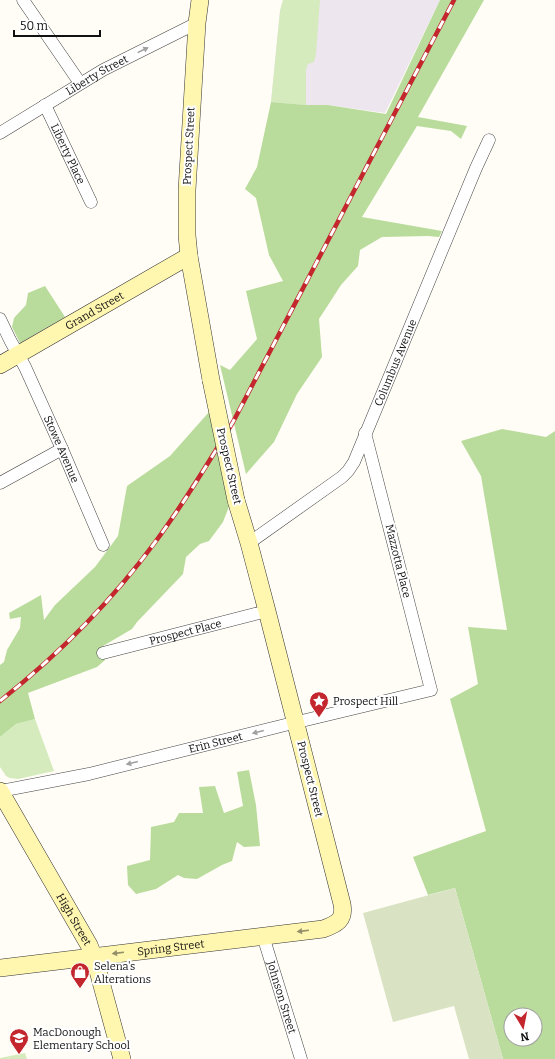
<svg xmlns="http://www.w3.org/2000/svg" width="555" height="1059" font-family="Bitter,serif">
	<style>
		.industrial { fill: #eee6ef }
		.green { fill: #d5ebbd }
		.forest { fill: #b9dc9c; fill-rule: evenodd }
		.cemetery { fill: #d9e3c4 }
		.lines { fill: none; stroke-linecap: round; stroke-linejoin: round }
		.street-casing { stroke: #444; stroke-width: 13 }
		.secondary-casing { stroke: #333; stroke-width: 18 }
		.street { stroke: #fff; stroke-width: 12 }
		.secondary { stroke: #fff6b0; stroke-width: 17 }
		.rail-casing { stroke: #c4262e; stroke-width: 4.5 }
		.rail { stroke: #fff; stroke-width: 3; stroke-dasharray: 9; stroke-linecap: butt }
		.secondary-bridge-casing { stroke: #333; stroke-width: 18; stroke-linecap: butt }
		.secondary-bridge { stroke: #fff6b0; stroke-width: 17 }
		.oneway { fill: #a0a0a0 }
		.oneway2 { fill: #948f68 }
		.labels { text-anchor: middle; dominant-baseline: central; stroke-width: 4; stroke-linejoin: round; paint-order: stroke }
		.street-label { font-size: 11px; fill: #111; stroke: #fff }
		.poi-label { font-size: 11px; fill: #111; stroke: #fff; text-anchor: start }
	</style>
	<rect width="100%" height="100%" fill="#fffdf5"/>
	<path class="industrial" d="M283,0H440L385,113L328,105H306L271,102L280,11Z"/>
	<g class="green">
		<path d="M283,0H320L316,54L314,62L308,64L306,70V105L271,102L280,11Z"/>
		<path d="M35,719L54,771L18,779L10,778L6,776L0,767V737L16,724Z"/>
		<path d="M25,1053L27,1059H0V1058Z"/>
	</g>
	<g class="forest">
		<path d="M440,0H484L418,117L467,126L461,139L451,131L417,126L362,217L442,231L439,237L428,236L382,237L360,250L358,266L341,285L319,319L322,357L297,394L274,442L246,474L220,365L230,370L257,339L246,291L283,281L269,255L256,198L245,189L257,167L271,102L306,105H328L386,114Z"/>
		<path d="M45,286L65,317L20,343L12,327L14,318L26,305L28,293Z"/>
		<path d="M209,412L230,504L223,522L209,541L200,544L186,557L183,574L137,622L132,629L103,646L105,660L97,667L28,693L35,719L16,724L0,737V665L4,662L7,650L20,628L21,617L10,619L9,613L41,595L44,620L55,605L95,567L118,536L127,486L170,456Z"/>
		<path d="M502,429L546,437L555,431V1059H503L455,888L428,895L413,857L486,831L450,699L478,684L468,627L507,630L481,476L461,441ZM511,1015H535V1039H511Z"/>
		<path d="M249,770L256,805L260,846L244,847L237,842L232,861L222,865L197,879L184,878L178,875L156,889L136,894L128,885L127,866L150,860L151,827L174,822L179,813H203L199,787L215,786L224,813L243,806L237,772Z"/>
	</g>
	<path class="cemetery" d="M455,888L503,1059H469L454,1006L393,1022L363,913Z"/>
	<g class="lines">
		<g class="street-casing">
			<g id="street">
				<path d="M23,0L80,83"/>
				<path id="s1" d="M45,105L91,202"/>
				<path id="s2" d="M0,133L103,70L197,23"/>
				<path id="s3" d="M0,319L10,340L25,367L62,449L103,545"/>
				<path d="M0,483L62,449"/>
				<path id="s4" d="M249,543L342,477L348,471L354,462L476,168L489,140"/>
				<path id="s5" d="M103,653L267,611"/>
				<path id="s6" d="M0,791L89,774L285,725L431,690L365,433"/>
				<path id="s7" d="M263,936L301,1059"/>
			</g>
		</g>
		<g class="secondary-casing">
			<g id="secondary">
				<path d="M200,0L197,23L187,190V235L189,256L211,380"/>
				<path id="s8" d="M0,365L189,256"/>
				<path id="s9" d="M0,791L89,945L95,960L122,1059"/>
				<path id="s10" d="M0,968L323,929C337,924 345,920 342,904L267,611L249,543L236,500"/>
			</g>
		</g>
		<use href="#street" class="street"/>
		<use href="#secondary" class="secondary"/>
		<g class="rail-casing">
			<path id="rail" d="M0,701C58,655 112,601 156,541C184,503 209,462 233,422L454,0"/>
		</g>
		<use href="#rail" class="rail"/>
		<g class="secondary-bridge-casing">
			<path id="secondary-bridge" d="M211,380L236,500"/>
		</g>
		<use href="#secondary-bridge" class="secondary-bridge"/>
	</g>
	<defs><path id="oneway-solid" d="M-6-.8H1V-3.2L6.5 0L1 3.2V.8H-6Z"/></defs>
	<g class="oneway">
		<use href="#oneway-solid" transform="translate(143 50) rotate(-26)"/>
		<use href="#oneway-solid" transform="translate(258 732) rotate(166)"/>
		<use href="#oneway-solid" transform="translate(132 763) rotate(166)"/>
	</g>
	<g class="oneway2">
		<use href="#oneway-solid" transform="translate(303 931) rotate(173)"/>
		<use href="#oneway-solid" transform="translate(118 953) rotate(173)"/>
	</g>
	<defs>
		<g id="sight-pin" transform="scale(1)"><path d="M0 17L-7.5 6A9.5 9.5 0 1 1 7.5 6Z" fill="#c4262e" stroke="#fff"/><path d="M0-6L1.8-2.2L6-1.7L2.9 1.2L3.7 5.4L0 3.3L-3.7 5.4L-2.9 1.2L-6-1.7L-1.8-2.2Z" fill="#fff"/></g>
		<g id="shop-pin" transform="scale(1)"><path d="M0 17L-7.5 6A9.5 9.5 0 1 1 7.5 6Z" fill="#c4262e" stroke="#fff"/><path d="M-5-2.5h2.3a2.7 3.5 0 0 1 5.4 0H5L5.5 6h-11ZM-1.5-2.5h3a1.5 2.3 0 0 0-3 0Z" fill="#fff"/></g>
		<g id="school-pin" transform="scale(1)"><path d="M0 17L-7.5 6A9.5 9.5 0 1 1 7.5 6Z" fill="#c4262e" stroke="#fff"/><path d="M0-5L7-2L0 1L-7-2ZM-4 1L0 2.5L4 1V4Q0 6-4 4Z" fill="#fff"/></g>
	</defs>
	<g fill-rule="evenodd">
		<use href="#sight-pin" x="319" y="701"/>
		<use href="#shop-pin" x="80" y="972"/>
		<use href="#school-pin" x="19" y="1038"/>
	</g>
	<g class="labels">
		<g class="street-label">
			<text stroke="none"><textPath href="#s2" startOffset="113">Liberty Street</textPath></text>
			<text transform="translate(189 146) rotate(-87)">Prospect Street</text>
			<text stroke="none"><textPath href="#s1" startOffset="54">Liberty Place</textPath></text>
			<text stroke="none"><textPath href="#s8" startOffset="109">Grand Street</textPath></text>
			<text stroke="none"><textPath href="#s4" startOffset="241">Columbus Avenue</textPath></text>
			<text stroke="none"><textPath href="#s3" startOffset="144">Stowe Avenue</textPath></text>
			<text transform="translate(229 466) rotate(77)">Prospect Street</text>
			<text transform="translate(398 561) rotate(76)">Mazzotta Place</text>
			<text stroke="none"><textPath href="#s5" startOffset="85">Prospect Place</textPath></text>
			<text stroke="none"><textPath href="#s6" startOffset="221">Erin Street</textPath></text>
			<text transform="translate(310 779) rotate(76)">Prospect Street</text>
			<text stroke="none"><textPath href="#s9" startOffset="148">High Street</textPath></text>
			<text stroke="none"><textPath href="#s10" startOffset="172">Spring Street</textPath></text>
			<text stroke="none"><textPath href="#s7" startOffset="64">Johnson Street</textPath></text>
		</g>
		<g class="poi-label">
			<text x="333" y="701">Prospect Hill</text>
			<text x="94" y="966">Selena's<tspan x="94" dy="13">Alterations</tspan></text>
			<text x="33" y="1032">MacDonough<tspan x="33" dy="13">Elementary School</tspan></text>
		</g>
	</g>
	<g transform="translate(523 1027) rotate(170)"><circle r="19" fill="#ffffff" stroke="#a0a0a0"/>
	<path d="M0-3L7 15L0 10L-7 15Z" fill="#c4262e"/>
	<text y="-6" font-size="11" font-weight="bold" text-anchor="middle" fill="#111111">N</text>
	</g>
	<path d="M14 30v6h86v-6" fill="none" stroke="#111111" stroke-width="2"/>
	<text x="20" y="30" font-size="12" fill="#111111" stroke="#ffffff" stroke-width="3" paint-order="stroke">50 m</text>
</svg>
